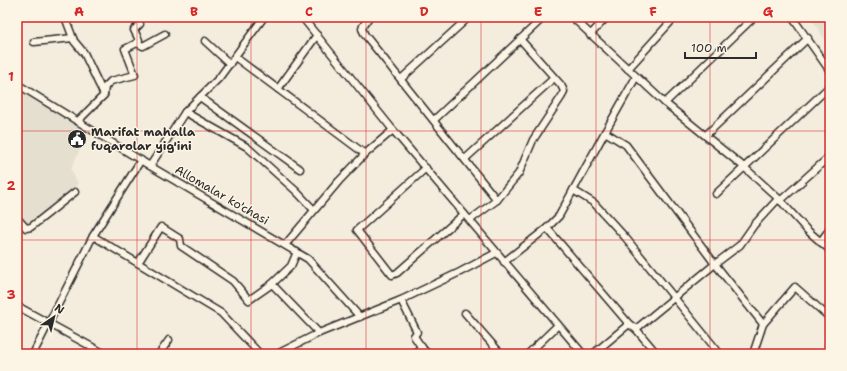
<svg xmlns="http://www.w3.org/2000/svg" width="847" height="371" font-family="'Shantell Sans',sans-serif">
	<style>
		.built { fill: #e5dfd0 }
		.lines { fill: none; stroke-linecap: round; stroke-linejoin: round }
		.minor-casing { stroke: #2b2b2b; stroke-width: 9 }
		.minor { stroke: #fcf5e5; stroke-width: 6 }
		.grid { fill: none; stroke: #d62828; stroke-width: 1; stroke-opacity: 0.55 }
		.labels { text-anchor: middle; dominant-baseline: central; stroke-width: 3; stroke-linejoin: round; paint-order: stroke }
		.poi-label { font-size: 12px; font-weight: bold; fill: #2b2b2b; stroke: #fcf5e5; text-anchor: start }
		.street-label { font-size: 12px; fill: #2b2b2b; stroke: #fcf5e5 }
		.neatline { fill: none; stroke: #d62828; stroke-width: 1.5 }
		.grid-label { font-size: 13px; text-anchor: middle; font-weight: bold; fill: #d62828 }
	</style>
	<rect width="100%" height="100%" fill="#f4edde"/>
	<filter id="ink" filterUnits="userSpaceOnUse"><feTurbulence type="fractalNoise" baseFrequency=".025" numOctaves="2"/><feDisplacementMap in="SourceGraphic" scale="8" xChannelSelector="R" yChannelSelector="G"/><feConvolveMatrix kernelMatrix="1 2 1 2 8 2 1 2 1" color-interpolation-filters="sRGB"/></filter>
	<g filter="url(#ink)">
		<g class="built">
			<path d="M810,17H830V48L817,27Z"/>
			<path d="M17,90L61,115L87,133L71,169L78,184L70,193L27,227L17,214Z"/>
		</g>
		<g class="lines">
			<g class="minor-casing">
				<g id="minor">
					<path d="M65,17L74,41L84,53L104,95L78,121"/>
					<path d="M302,17L393,130L583,354"/>
					<path d="M369,17L363,26L362,29L365,35L497,200"/>
					<path d="M572,17L665,103L744,167L779,199L807,230L830,250"/>
					<path d="M792,17L830,71"/>
					<path d="M590,35L607,17"/>
					<path d="M205,41L230,64"/>
					<path d="M34,42L73,38"/>
					<path d="M137,43L139,40L134,30L140,24"/>
					<path d="M235,57L365,154"/>
					<path d="M628,69L675,17"/>
					<path d="M401,79L469,17"/>
					<path d="M17,84L150,166L308,259L360,317"/>
					<path d="M278,89L317,35"/>
					<path d="M104,95L105,87L111,81L135,75L125,49L137,43L143,46L165,34"/>
					<path d="M200,97L300,169"/>
					<path d="M665,103L754,17"/>
					<path d="M185,112L247,147L296,191L314,210"/>
					<path d="M434,120L544,17"/>
					<path d="M706,135L808,38"/>
					<path d="M465,159L554,78"/>
					<path d="M150,166L185,112L219,78L264,17"/>
					<path d="M426,168L357,230L392,275L397,273L464,214"/>
					<path d="M573,190L594,203L625,237L720,354"/>
					<path d="M716,194L830,86"/>
					<path d="M17,218L26,228L31,227L75,192"/>
					<path d="M470,220L497,200L519,173L533,140L562,96L564,91L561,85L520,39"/>
					<path d="M547,228L629,324"/>
					<path d="M93,236L221,313L260,354"/>
					<path d="M820,242L830,229"/>
					<path d="M285,245L339,181L365,154L393,130"/>
					<path d="M504,262L547,228L559,216L605,132"/>
					<path d="M138,263L161,227L180,239L181,246L233,281L249,300L272,284L291,266L297,252"/>
					<path d="M272,284L319,333"/>
					<path d="M401,300L417,332L414,336L422,348L428,354"/>
					<path d="M17,306L105,354"/>
					<path d="M465,313L501,354"/>
					<path d="M763,324L795,287L830,318"/>
					<path d="M636,329L657,354"/>
					<path d="M33,354L93,236L141,160"/>
					<path d="M159,354L169,340"/>
					<path d="M277,354L319,333L401,300L460,272L496,253"/>
					<path d="M413,354L422,347"/>
					<path d="M528,354L558,325"/>
					<path d="M593,354L629,324L636,329L715,264L626,145L605,132L636,77"/>
					<path d="M753,354L763,324L715,264L740,245L754,225L778,199L780,201L830,156"/>
				</g>
			</g>
			<use href="#minor" class="minor"/>
		</g>
	</g>
	<path class="grid" d="M137,17V354M251,17V354M366,17V354M481,17V354M596,17V354M710,17V354M17,131H830M17,240H830"/>
	<defs>
		<g id="civic-disc" transform="scale(1)"><circle r="9.5" fill="#2b2b2b" stroke="#fcf5e5"/><path d="M-.6-6.5H3V-4.5H.6V-3L4-1V1h2V6H-6V1h2V-1L-.6-3ZM-1.2 2.5V6h2.4V2.5Z" fill="#fff"/></g>
	</defs>
	<g fill-rule="evenodd">
		<use href="#civic-disc" x="77" y="139"/>
	</g>
	<g class="labels">
		<g class="poi-label">
			<text x="91" y="132">Marifat mahalla<tspan x="91" dy="14">fuqarolar yig'ini</tspan></text>
		</g>
		<g class="street-label">
			<text transform="translate(222 195) rotate(30)">Allomalar ko'chasi</text>
		</g>
	</g>
	<rect width="847" height="371" fill="none" stroke="#fcf5e5" stroke-width="44"/>
	<g transform="translate(54 317) rotate(35)" stroke="#fcf5e5" stroke-width="3" paint-order="stroke">
	<path d="M0-3L7 15L0 10L-7 15Z" fill="#2b2b2b"/>
	<text y="-6" font-size="11" font-weight="bold" text-anchor="middle" fill="#2b2b2b">N</text>
	</g>
	<path d="M685 52v6h71v-6" fill="none" stroke="#2b2b2b" stroke-width="2"/>
	<text x="691" y="52" font-size="12" fill="#2b2b2b" stroke="#fcf5e5" stroke-width="3" paint-order="stroke">100 m</text>
	<rect x="22" y="22" width="803" height="327" class="neatline"/>
	<g class="grid-label">
		<text x="79" y="16">A</text>
		<text x="194" y="16">B</text>
		<text x="309" y="16">C</text>
		<text x="424" y="16">D</text>
		<text x="538" y="16">E</text>
		<text x="653" y="16">F</text>
		<text x="768" y="16">G</text>
		<text x="11" y="81">1</text>
		<text x="11" y="190">2</text>
		<text x="11" y="299">3</text>
	</g>
</svg>
